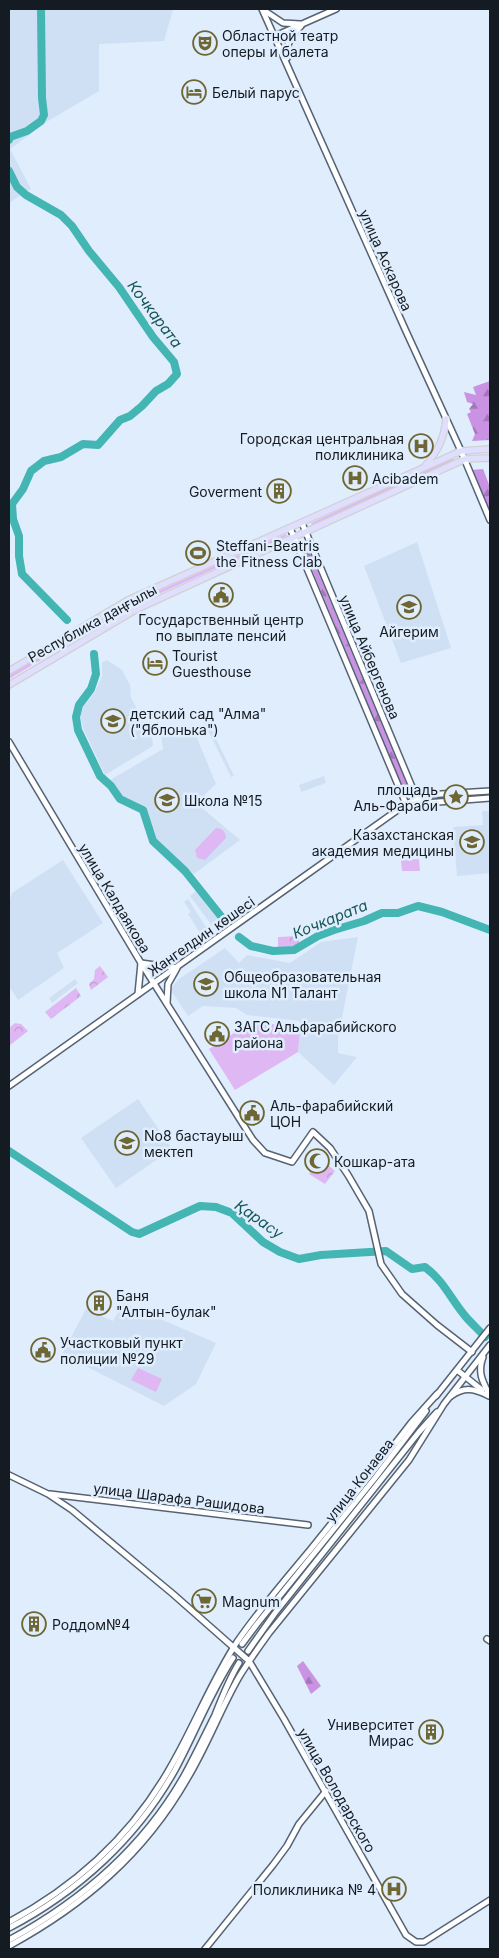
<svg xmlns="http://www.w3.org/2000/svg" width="499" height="1958" font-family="Inter,sans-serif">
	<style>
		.built { fill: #cfe0f5 }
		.grass { fill: #dfb7f2 }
		.forest { fill: url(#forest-firs) }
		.park { fill: url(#park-crowns) }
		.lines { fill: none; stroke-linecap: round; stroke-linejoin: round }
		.river { stroke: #43b5b3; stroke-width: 8 }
		.secondary-tunnel { stroke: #b7c3d1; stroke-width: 5; stroke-dasharray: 5 2.5; stroke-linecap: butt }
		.secondary-casing { stroke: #556374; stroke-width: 8 }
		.primary-casing { stroke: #d0d1d3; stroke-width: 8 }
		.secondary { stroke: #fff; stroke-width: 5 }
		.primary { stroke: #dfdffd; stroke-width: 5.5 }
		.labels { text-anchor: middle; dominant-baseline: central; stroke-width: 5; stroke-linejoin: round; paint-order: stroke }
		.poi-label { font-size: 14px; fill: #151b22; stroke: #e0edfd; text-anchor: start }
		.street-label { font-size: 14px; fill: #151b22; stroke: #e0edfd }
		.water-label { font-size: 15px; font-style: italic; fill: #155655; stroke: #e0edfd }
	</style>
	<defs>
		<pattern id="forest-firs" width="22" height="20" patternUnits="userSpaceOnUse" patternTransform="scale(1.25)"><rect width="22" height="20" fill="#c992e2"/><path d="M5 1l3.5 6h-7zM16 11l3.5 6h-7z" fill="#a276b7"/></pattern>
		<pattern id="park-crowns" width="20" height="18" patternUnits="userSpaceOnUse" patternTransform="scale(1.25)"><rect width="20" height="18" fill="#dfb7f2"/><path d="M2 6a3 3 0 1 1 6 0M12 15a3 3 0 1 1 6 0" fill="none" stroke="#be9dcf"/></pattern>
	</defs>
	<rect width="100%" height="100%" fill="#e0edfd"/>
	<g class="built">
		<path d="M9,9H173L164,41L99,44V91L48,121L10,149L31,189L9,203Z"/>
		<path d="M417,542L451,648L401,663L364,566Z"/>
		<path d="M107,660L122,670L130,685L131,698L152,736L153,746L105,775L83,728L80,714L83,707L95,692L102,676V662Z"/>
		<path d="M207,720L234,776L231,777L204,722Z"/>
		<path d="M192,726L216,784L205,794L207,802L202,808L240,840L194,874L156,840L146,809L123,797L110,780L163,749L161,735Z"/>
		<path d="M324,776L326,783L301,792L299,785Z"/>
		<path d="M482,811H490V873L457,876L453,827L483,825Z"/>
		<path d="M63,860L103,923L57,953L64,968L18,1000L9,986V902L12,893Z"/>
		<path d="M196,891L220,922L213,927L190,896Z"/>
		<path d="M188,899L209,932L202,936L188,914L191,912L184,902Z"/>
		<path d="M347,912L349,919L321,929L319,922Z"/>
		<path d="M358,937L338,1038V1053L357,1057L334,1085L298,1052L300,1021L247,1015L236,1008L203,1006L188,1016L170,989L179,979L225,948L239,963L247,955L290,963L321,942Z"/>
		<path d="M75,979L78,983L52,1003L49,998Z"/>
		<path d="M138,1099L172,1149L116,1188L81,1138Z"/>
		<path d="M123,1303L216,1343L196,1384L164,1406L62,1354L86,1309L113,1321Z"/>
	</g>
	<g class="grass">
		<path d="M452,458L454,460L312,525L311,523Z"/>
		<path d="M286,534L287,536L132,606L9,679V675L131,603Z"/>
		<path d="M216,828C222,828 226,832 226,838L205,860L197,858L195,850Z"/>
		<path d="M419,859L420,871H402L401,860Z"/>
		<path d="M251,1022L300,1027L298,1052L235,1090L209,1049Z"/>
		<path d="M138,1368L162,1379L156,1392L131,1380Z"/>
	</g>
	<g class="forest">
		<path d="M490,381V440L472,441L475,434L467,414L471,412L469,409L473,404L467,402L464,392L476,395L473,387Z"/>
		<path d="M483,469L490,487V514L471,470Z"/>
		<path d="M305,541L408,787L403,789L301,543Z"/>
		<path d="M303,1661L321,1686L311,1694L297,1666Z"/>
	</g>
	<g class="park">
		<path d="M299,936V946L278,947V937Z"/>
		<path d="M100,966L108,977L91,990L89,984L94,979L95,970Z"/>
		<path d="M76,988L81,996L51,1019L45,1012Z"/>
		<path d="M15,1023L21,1024L28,1031L9,1046V1028Z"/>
		<path d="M320,1158L335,1171L325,1184L309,1174Z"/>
	</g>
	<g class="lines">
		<g class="river">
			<path d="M9,140L10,137L27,131L41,121L44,115L42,98L41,9"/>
			<path d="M9,171L17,187L26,195L61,215L72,226L89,251L119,287L153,337L174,362L177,374L168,384L156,391L142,406L130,416L120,420L98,445L83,444L61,457L44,461L31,471L23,489L12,504L13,519L19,536V556L22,574L67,620"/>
			<path d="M94,654L96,674L91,689L79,705L76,717L78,730L100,776L111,786L120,799L143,810L153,841L185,871L224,920"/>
			<path d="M239,937L251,946L273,951L294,950L318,936L334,930L364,921L382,913H398L418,906L442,912L490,930"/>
			<path d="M9,1151L132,1232L139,1234L200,1206L216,1207L232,1213L263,1242L280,1252L299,1259L321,1255L386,1251L412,1269L425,1267C445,1282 451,1300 466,1317C472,1324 479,1330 485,1337"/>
		</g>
		<path class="secondary-tunnel" d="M233,1658L242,1644"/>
		<g class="secondary-casing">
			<g id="secondary">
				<path d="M262,9L405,329L461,451L490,520"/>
				<path d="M265,11L283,23L300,24"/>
				<path d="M275,36L336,9"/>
				<path d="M287,58C286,43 291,36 301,26"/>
				<path d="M302,523L417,799"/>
				<path d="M290,528L406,804"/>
				<path d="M9,742L141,963L253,1140L265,1153L292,1162L313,1132L330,1148L348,1175L369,1211L381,1264L402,1294L437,1325L472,1352"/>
				<path d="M417,799L425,803L490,798"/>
				<path d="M138,994L141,963L177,968L168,984L167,1003"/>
				<path d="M9,1086L406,804L425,795L490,791"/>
				<path d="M483,1357C477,1373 483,1382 490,1396"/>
				<path d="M457,1370L482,1390"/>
				<path d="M436,1396L490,1328"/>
				<path d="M451,1396C465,1386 475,1389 489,1396"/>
				<path d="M9,1475L48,1494L72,1510L173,1594L249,1661L284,1719L406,1935L416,1942H424L490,1900"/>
				<path d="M50,1494L308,1525"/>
				<path d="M487,1639L490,1641"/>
				<path d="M242,1644L257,1624L375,1478L426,1411"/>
				<path d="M248,1651L275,1613L419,1432L437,1412"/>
				<path d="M9,1922C76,1886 132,1835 170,1768C194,1727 211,1682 237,1642C259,1610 285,1580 310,1550C344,1508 378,1466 411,1423L437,1394"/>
				<path d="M9,1928C78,1892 137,1838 175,1770C195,1733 210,1693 233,1658"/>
				<path d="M9,1940C81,1901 143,1848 184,1776C195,1756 205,1735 215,1715C222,1697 229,1679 239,1663"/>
				<path d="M9,1946C84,1905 144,1854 187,1779C207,1746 220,1710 239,1677C248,1662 259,1647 269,1633L409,1460L444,1404L490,1345"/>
				<path d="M205,1949L273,1865L287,1846L299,1824L326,1791"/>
			</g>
		</g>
		<g class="primary-casing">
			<g id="primary">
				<path d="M425,466C438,451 444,439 446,419"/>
				<path d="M9,671L128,600L461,451L490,449"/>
				<path d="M9,685L137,609L465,459L490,458"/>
			</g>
		</g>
		<use href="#secondary" class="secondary"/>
		<use href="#primary" class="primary"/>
	</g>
	<defs>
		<g id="theatre-ring" transform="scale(1.25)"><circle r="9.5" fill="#e0edfd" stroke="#6e6734" stroke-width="1.5"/><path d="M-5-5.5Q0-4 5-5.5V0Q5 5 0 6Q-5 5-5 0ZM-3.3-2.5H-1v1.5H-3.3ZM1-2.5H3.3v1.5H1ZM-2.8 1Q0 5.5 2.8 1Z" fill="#6e6734"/></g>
		<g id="hotel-ring" transform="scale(1.25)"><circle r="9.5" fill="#e0edfd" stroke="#6e6734" stroke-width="1.5"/><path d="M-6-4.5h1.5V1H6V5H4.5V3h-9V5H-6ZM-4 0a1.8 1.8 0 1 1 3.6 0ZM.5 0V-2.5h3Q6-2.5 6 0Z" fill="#6e6734"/></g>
		<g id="hospital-ring" transform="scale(1.25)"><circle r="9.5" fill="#e0edfd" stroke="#6e6734" stroke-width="1.5"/><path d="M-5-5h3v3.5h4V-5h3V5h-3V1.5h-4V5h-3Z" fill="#6e6734"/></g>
		<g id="building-ring" transform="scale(1.25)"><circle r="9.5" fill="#e0edfd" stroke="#6e6734" stroke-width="1.5"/><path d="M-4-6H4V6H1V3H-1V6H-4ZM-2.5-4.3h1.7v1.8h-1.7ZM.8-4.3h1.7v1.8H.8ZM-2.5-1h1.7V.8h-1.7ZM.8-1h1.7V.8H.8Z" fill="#6e6734"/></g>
		<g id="stadium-ring" transform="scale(1.25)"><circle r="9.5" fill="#e0edfd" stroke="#6e6734" stroke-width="1.5"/><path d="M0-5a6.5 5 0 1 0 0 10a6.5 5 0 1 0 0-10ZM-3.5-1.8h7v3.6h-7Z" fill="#6e6734"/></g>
		<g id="civic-ring" transform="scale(1.25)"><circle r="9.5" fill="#e0edfd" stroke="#6e6734" stroke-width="1.5"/><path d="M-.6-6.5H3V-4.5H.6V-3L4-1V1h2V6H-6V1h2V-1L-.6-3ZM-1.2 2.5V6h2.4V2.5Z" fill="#6e6734"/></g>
		<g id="school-ring" transform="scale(1.25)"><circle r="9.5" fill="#e0edfd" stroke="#6e6734" stroke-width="1.5"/><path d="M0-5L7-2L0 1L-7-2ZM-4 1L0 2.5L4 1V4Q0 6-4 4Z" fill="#6e6734"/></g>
		<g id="sight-ring" transform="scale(1.25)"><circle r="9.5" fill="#e0edfd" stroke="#6e6734" stroke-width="1.5"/><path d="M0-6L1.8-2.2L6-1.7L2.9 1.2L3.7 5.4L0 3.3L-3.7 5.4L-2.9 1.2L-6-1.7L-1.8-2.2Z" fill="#6e6734"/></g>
		<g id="university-ring" transform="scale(1.25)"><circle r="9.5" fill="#e0edfd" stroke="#6e6734" stroke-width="1.5"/><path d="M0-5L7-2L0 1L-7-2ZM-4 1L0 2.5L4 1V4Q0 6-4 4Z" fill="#6e6734"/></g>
		<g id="mosque-ring" transform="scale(1.25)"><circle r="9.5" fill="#e0edfd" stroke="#6e6734" stroke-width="1.5"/><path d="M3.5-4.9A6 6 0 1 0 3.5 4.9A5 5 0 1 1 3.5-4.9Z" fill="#6e6734"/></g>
		<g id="supermarket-ring" transform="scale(1.25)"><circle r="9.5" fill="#e0edfd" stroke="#6e6734" stroke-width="1.5"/><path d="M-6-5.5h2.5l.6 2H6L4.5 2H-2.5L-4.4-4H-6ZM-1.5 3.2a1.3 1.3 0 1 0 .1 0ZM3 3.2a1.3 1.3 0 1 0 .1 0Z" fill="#6e6734"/></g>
	</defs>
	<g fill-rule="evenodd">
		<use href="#theatre-ring" x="205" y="43"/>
		<use href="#hotel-ring" x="194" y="92"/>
		<use href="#hospital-ring" x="421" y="446"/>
		<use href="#hospital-ring" x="355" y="478"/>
		<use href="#building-ring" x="279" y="491"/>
		<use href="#stadium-ring" x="198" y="553"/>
		<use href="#civic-ring" x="221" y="595"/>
		<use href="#school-ring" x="409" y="607"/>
		<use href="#hotel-ring" x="155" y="663"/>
		<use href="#school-ring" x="113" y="721"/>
		<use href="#sight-ring" x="456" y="797"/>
		<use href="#school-ring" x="167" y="800"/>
		<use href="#university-ring" x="472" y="842"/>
		<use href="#school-ring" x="206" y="984"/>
		<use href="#civic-ring" x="217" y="1034"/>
		<use href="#civic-ring" x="252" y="1113"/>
		<use href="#school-ring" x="127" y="1143"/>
		<use href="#mosque-ring" x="317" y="1161"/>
		<use href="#building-ring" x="99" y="1303"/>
		<use href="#civic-ring" x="43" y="1350"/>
		<use href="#supermarket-ring" x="204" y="1601"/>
		<use href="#building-ring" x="34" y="1624"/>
		<use href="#building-ring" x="431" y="1732"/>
		<use href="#hospital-ring" x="394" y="1889"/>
	</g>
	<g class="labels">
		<g class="poi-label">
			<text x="222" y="35">Областной театр<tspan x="222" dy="16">оперы и балета</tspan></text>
			<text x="212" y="92">Белый парус</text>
			<text x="404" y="438" text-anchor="end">Городская центральная<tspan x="404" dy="16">поликлиника</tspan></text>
			<text x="372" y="478">Acibadem</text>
			<text x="262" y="491" text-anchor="end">Goverment</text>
			<text x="216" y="545">Steffani-Beatris<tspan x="216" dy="16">the Fitness Clab</tspan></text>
			<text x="221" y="619" text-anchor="middle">Государственный центр<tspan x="221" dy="16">по выплате пенсий</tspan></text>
			<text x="409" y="631" text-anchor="middle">Айгерим</text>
			<text x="172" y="655">Tourist<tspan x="172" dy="16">Guesthouse</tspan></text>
			<text x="130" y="713">детский сад "Алма"<tspan x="130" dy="16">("Яблонька")</tspan></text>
			<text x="438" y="789" text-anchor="end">площадь<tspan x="438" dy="16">Аль-Фараби</tspan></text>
			<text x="184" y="800">Школа №15</text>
			<text x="454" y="834" text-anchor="end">Казахстанская<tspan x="454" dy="16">академия медицины</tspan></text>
			<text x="224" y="976">Общеобразовательная<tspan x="224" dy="16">школа N1 Талант</tspan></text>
			<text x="234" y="1026">ЗАГС Альфарабийского<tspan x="234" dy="16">района</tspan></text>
			<text x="270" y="1105">Аль-фарабийский<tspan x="270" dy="16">ЦОН</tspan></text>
			<text x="144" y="1135">No8 бастауыш<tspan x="144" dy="16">мектеп</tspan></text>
			<text x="334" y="1161">Кошкар-ата</text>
			<text x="116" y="1295">Баня<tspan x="116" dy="16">"Алтын-булак"</tspan></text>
			<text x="60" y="1342">Участковый пункт<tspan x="60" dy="16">полиции №29</tspan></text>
			<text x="222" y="1601">Magnum</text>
			<text x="52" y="1624">Роддом№4</text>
			<text x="414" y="1724" text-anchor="end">Университет<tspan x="414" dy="16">Мирас</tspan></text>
			<text x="376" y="1889" text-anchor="end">Поликлиника № 4</text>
		</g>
		<g class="street-label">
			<text transform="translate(386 260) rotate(66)">улица Аскарова</text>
			<text transform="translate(92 623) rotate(-29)">Республика даңғылы</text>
			<text transform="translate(370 657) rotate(67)">улица Айбергенова</text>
			<text transform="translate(115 898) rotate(59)">улица Калдаякова</text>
			<text transform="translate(201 936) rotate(-35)">Жангелдин көшесі</text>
			<text transform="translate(359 1480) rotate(-52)">улица Конаева</text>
			<text transform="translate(179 1498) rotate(7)">улица Шарафа Рашидова</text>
			<text transform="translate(337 1790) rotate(60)">улица Володарского</text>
		</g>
		<g class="water-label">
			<text transform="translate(155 314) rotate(53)">Кочкарата</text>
			<text transform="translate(330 919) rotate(-22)">Кочкарата</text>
			<text transform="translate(259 1219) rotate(35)">Қарасу</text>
		</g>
	</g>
	<rect width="499" height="1958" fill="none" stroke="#151b22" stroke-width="20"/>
</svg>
